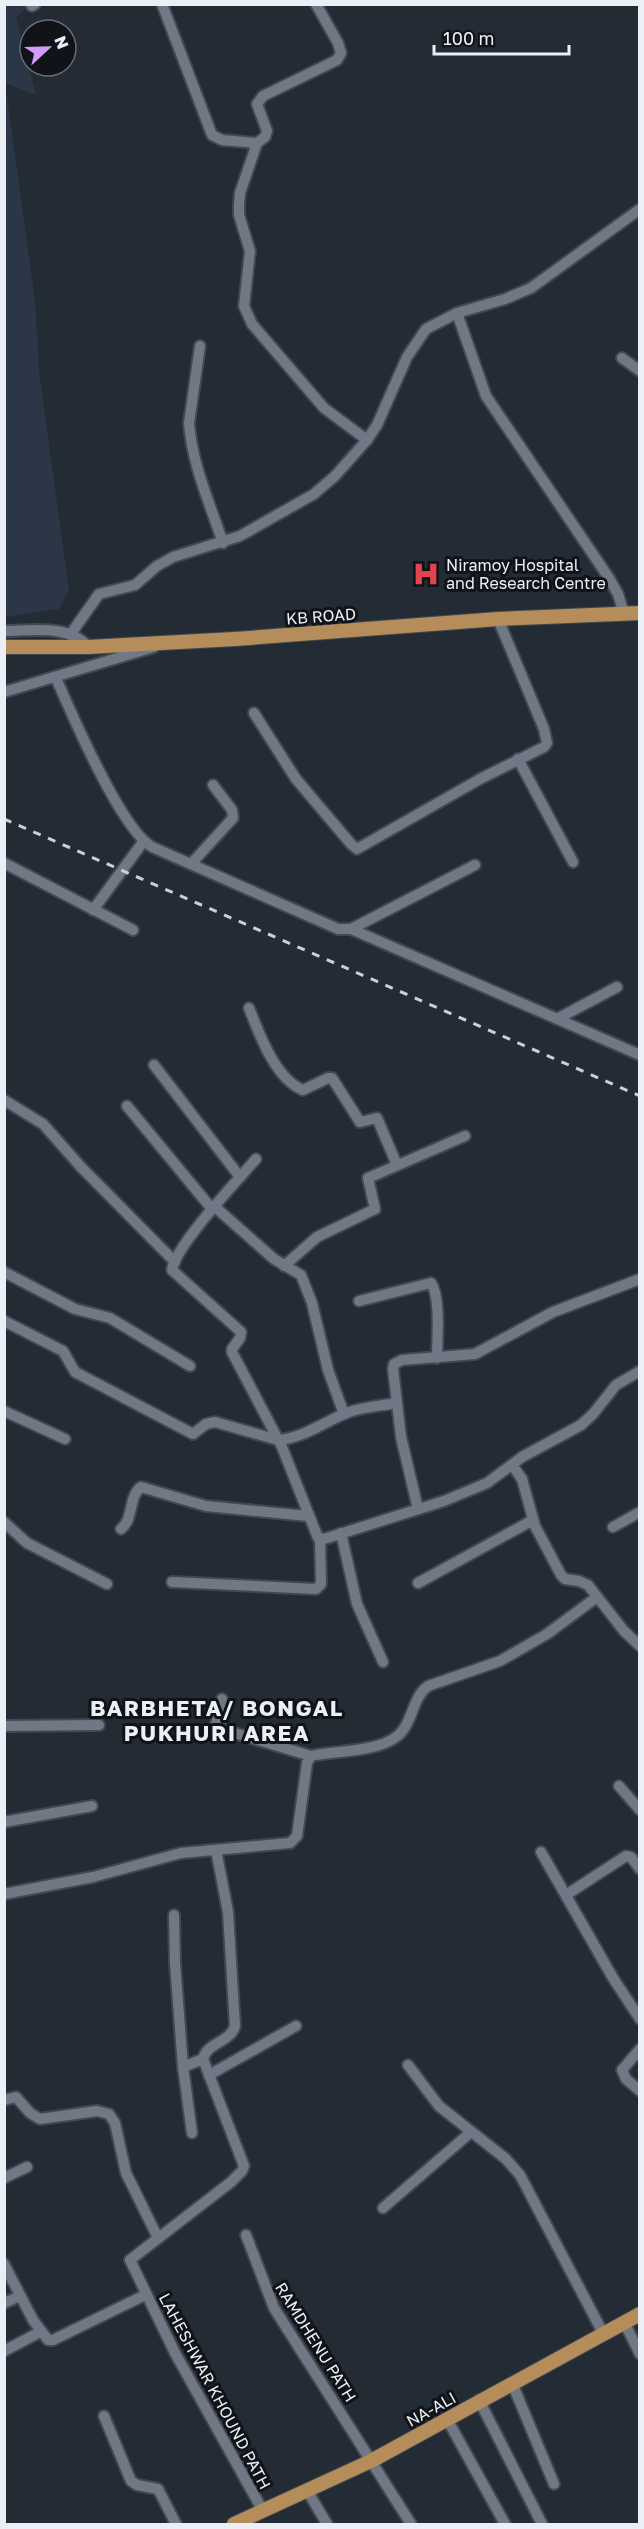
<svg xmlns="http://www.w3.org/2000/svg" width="644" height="2529" font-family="'Golos Text',sans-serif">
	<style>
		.built { fill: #2b3746 }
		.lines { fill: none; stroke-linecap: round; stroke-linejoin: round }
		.minor-casing { stroke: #424851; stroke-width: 14 }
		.major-casing { stroke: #424851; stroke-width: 16 }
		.minor { stroke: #6f7884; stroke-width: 10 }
		.major { stroke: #b48d5a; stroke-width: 14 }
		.rail { stroke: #cad0d7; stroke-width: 3; stroke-dasharray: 8 8; stroke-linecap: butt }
		.labels { text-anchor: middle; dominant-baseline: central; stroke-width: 6; stroke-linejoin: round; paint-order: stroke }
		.poi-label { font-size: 16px; fill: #ebf0f7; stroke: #101318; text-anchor: start }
		.street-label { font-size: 16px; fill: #ebf0f7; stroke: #101318 }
		.district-label { font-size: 22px; font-weight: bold; letter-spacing: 1.5px; fill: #ebf0f7; stroke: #101318 }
	</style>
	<rect width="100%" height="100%" fill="#232b35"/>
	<path class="built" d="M4,5H27L28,7L16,17L36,95L5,83L35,300L39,371L69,591L59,609L5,617Z"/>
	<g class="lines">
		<g class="minor-casing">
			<g id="minor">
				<path d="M162,4L212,135L222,140L257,143"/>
				<path d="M316,4L338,43L341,53L337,60L263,96L257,104L267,131L265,137L257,143L240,193L239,204V215L250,251L244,306L252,324L324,408L367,440"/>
				<path d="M32,6L35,4"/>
				<path d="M457,313L486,396L609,578L618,594L624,614"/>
				<path d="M200,346L189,423C192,464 210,504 223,543"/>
				<path d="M622,358L640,371"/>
				<path d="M4,631C30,631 70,624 88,647"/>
				<path d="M70,635L99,594L135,585L157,566L173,557L240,536L314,494L335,476L367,440L377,425L407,357L426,329L457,313L505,299L531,288L640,209"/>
				<path d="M56,678C72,715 121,829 152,847L329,925L338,929H351L475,865"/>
				<path d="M4,692L154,647"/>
				<path d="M254,713L296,779L351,844L357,849L480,779L544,747L547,743L544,729L498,619"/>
				<path d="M518,759L573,862"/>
				<path d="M4,863L133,930"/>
				<path d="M191,864L233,818L232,810L213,785"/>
				<path d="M93,910L143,842"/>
				<path d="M351,929L640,1055"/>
				<path d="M249,1008C259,1033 275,1079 303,1090L328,1078H332L360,1122L377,1118L397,1165"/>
				<path d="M557,1019L617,987"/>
				<path d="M154,1065L240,1177"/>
				<path d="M4,1100L43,1124L81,1167L175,1262"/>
				<path d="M127,1106L212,1209"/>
				<path d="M256,1159C238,1180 175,1246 172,1270L241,1332L240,1338L232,1349V1352L282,1447L318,1538L324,1539L444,1501L487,1483L522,1457L581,1425L593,1414L616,1385L640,1371"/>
				<path d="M214,1206L274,1259L301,1275L312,1303L328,1370L344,1414"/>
				<path d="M284,1266L317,1237L375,1209L368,1178L465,1136"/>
				<path d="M4,1272L75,1309L110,1318L190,1366"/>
				<path d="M359,1301L431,1283C441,1297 437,1340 437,1358"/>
				<path d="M4,1321L63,1351L75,1372L193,1434L206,1424L215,1422L278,1440C304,1438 325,1421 349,1412C364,1407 381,1406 396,1403"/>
				<path d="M4,1411L65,1439"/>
				<path d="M512,1465L522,1479L535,1526L561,1575L565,1579L579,1581L588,1585L624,1631L640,1646"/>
				<path d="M418,1509L401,1437L393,1369L394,1364L402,1360L475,1354L553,1312L640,1279"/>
				<path d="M4,1522L27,1543L107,1584"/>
				<path d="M613,1527L640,1512"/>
				<path d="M121,1529C134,1519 128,1497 141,1487L206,1506L308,1516"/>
				<path d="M341,1533L357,1604L383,1662"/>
				<path d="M172,1582L316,1589L321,1584L320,1538"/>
				<path d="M418,1583L533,1520"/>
				<path d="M222,1699L216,1724L218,1728L311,1756"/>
				<path d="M4,1726L99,1725"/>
				<path d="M619,1786L640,1810"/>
				<path d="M4,1822L92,1806"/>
				<path d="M216,1850L228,1912L235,2026C230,2043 207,2042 203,2059L244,2166L242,2171L231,2182L130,2260L175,2353L263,2511"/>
				<path d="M541,1852L613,1978L640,2019"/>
				<path d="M4,1894L93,1877L181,1853L290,1843L297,1836L307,1763L311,1756C336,1750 387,1753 403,1730C413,1717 414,1696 428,1686L500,1661L547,1634L597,1597"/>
				<path d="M566,1895L626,1856L631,1857L640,1869"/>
				<path d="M174,1915L175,1963L183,2067"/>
				<path d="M640,2049L622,2070L626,2079L640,2091"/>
				<path d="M408,2065L439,2106L506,2159L520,2175L603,2333"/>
				<path d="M209,2075L296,2026"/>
				<path d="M4,2100L16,2097L30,2113L40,2119L97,2111L109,2114L115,2123L126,2173L158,2238"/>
				<path d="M192,2133L183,2067L203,2059"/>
				<path d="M4,2178L27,2167"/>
				<path d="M383,2208L471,2132"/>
				<path d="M246,2235L274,2308L411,2524"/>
				<path d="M4,2264L33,2320L48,2340H53L145,2295"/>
				<path d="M4,2303L20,2296"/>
				<path d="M624,2322L640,2354"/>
				<path d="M4,2351L40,2332"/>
				<path d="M512,2383L554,2484"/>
				<path d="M479,2400L542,2524"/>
				<path d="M104,2416L131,2481L137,2485L158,2489L176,2524"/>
				<path d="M447,2419L505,2524"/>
				<path d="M308,2492L327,2524"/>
			</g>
		</g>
		<g class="major-casing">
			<g id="major">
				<path d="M4,647H88L235,639L498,619L640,613"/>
				<path d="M234,2524L371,2461L640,2314"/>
			</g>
		</g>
		<use href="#minor" class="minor"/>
		<use href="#major" class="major"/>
		<path class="rail" d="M4,819L640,1096"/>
	</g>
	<defs>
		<g id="hospital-bare" transform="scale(2.07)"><path d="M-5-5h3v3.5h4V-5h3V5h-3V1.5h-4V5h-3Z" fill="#e0444e" stroke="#101318" stroke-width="2.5" paint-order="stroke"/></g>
	</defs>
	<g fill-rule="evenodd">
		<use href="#hospital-bare" x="426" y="574"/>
	</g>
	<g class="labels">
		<g class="poi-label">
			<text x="446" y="565">Niramoy Hospital<tspan x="446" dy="18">and Research Centre</tspan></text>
		</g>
		<g class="street-label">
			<text transform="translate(321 616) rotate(-4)">KB ROAD</text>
			<text transform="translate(316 2342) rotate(58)">RAMDHENU PATH</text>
			<text transform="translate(215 2391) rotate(62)">LAHESHWAR KHOUND PATH</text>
			<text transform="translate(431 2409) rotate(-29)">NA-ALI</text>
		</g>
		<g class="district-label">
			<text x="217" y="1707">BARBHETA/ BONGAL<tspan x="217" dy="25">PUKHURI AREA</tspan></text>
		</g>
	</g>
	<rect width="644" height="2529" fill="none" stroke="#ebf0f7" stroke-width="12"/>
	<g transform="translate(48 48) rotate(68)"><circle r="28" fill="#101318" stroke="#686b71" stroke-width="1.5"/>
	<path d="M0-4.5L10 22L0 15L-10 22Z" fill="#d39cfc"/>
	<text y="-9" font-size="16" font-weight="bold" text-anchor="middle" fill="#ebf0f7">N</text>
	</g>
	<path d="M434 45v9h135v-9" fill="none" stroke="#ebf0f7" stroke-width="3"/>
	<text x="443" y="45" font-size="18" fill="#ebf0f7" stroke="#101318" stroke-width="4.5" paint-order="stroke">100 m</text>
</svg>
